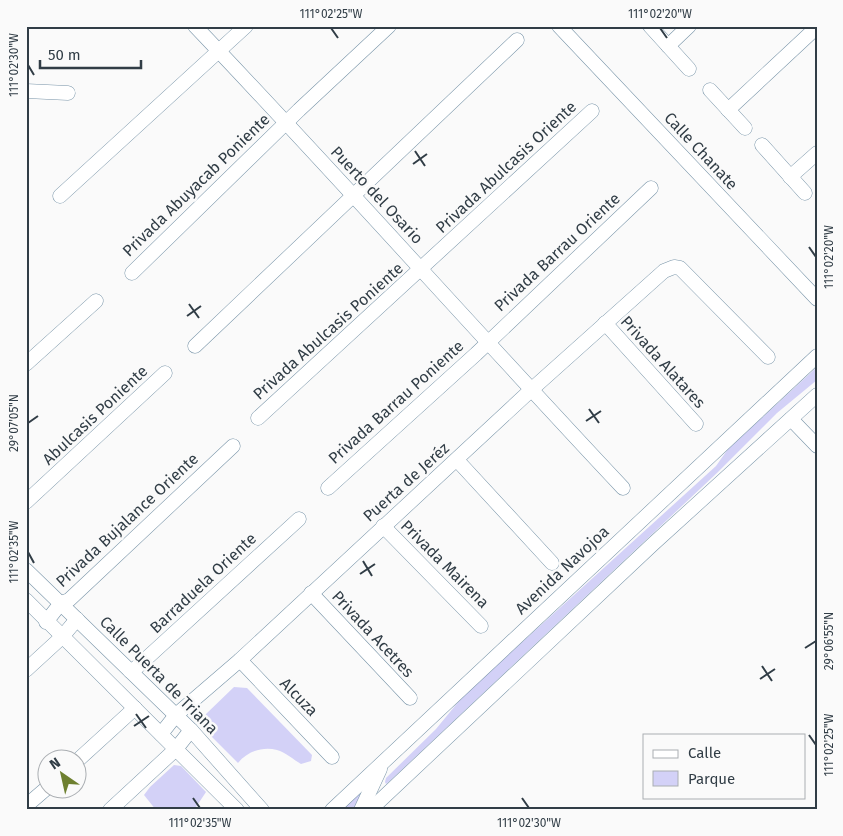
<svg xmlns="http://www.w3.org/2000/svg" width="843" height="836" font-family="'Fira Sans',sans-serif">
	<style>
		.green { fill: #d3d1f7 }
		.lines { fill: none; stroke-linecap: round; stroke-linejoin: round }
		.minor-casing { stroke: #7995a9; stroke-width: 15 }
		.minor { stroke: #fff; stroke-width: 14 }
		.ticks { fill: none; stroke: #313d46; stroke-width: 2 }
		.labels { text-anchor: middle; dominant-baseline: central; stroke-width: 5; stroke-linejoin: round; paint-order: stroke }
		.street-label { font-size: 16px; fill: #313d46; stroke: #fafafa }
		.neatline { fill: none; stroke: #313d46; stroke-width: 2 }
		.ticks-label { font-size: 12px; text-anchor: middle; fill: #313d46 }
	</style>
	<rect width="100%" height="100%" fill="#fafafa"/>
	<g class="green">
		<path d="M817,367V380L777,413L718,472L391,780L386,784L385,782L386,778L436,729L464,695L716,466L728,449Z"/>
		<path d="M234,687L247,688L312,755L311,761L301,764C294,760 285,752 277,750C262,746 247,752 238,763L205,730L204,721L206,714Z"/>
		<path d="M174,765L181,766L206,792L194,810H156L144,795L150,787Z"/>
		<path d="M366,787L354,810H341Z"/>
	</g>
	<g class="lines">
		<g class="minor-casing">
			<g id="minor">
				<path d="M195,26C340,178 479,335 623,488"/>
				<path d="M559,26L817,299"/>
				<path d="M650,26L689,69"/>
				<path d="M668,46L689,26"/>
				<path d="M710,90L745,128"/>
				<path d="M26,91L68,93"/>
				<path d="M728,110L817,27"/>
				<path d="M762,145L805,193"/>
				<path d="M790,177L817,153"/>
				<path d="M60,196L246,26"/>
				<path d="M132,273L299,110L389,26"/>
				<path d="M605,323L696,424"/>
				<path d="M195,346L517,40"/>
				<path d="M26,364L96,301"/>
				<path d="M258,418L592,111"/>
				<path d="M791,419L817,446"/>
				<path d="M457,460L552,563"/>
				<path d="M328,488L476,354L651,188"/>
				<path d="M26,502L165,373"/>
				<path d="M383,526L481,626"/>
				<path d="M26,570L191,730L262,810"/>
				<path d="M311,593L410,698"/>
				<path d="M26,600L237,810"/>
				<path d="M46,622L61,603L69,600L233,446"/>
				<path d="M240,660L332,757"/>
				<path d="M26,670L62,637L77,619"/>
				<path d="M130,671L136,668L299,519"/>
				<path d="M161,734L176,715L240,660L531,390L664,271L674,267L680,268L768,357"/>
				<path d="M78,760L135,708"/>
				<path d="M26,806L48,787"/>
				<path d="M110,810L176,749L191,730"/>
				<path d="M332,810L817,356"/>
				<path d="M361,810L380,769"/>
				<path d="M370,810L653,544L817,395"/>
			</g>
		</g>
		<use href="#minor" class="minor"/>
	</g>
	<path class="ticks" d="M331,28L338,38M660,28L667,38M28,65L34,75M415,151L425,166M413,164L427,154M809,247L816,257M189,304L199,318M187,316L201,306M589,409L599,423M586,421L601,411M28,423L38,416M28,552L34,563M363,561L372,576M360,574L375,564M805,648L816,641M762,666L772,681M760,679L775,669M136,714L146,728M134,726L149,716M809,735L816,745M193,798L200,808M522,798L529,808"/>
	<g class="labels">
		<g class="street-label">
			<text transform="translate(701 151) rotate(47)">Calle Chanate</text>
			<text transform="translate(506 167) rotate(-43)">Privada Abulcasis Oriente</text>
			<text transform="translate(196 185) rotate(-44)">Privada Abuyacab Poniente</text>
			<text transform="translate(377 195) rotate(47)">Puerto del Osario</text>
			<text transform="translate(557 252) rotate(-43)">Privada Barrau Oriente</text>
			<text transform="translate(328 331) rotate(-42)">Privada Abulcasis Poniente</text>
			<text transform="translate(663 362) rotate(48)">Privada Alatares</text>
			<text transform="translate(396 402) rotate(-42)">Privada Barrau Poniente</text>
			<text transform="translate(95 415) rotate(-43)">Abulcasis Poniente</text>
			<text transform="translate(406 482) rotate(-42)">Puerta de Jeréz</text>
			<text transform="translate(127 520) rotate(-43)">Privada Bujalance Oriente</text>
			<text transform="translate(445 564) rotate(45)">Privada Mairena</text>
			<text transform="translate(562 570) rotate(-43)">Avenida Navojoa</text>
			<text transform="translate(203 583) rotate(-43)">Barraduela Oriente</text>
			<text transform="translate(373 634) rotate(47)">Privada Acetres</text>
			<text transform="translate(159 675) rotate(45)">Calle Puerta de Triana</text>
			<text transform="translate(299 697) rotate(46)">Alcuza</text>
		</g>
	</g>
	<rect width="843" height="836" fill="none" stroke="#fafafa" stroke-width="55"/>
	<rect x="643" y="734" width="162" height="65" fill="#fafafa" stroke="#aaaeb2"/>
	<rect x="653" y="750" width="25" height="8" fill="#ffffff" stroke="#aaaeb2"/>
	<text x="688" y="758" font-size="15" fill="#313d46">Calle</text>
	<rect x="653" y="771" width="25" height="15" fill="#d3d1f7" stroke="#aaaeb2"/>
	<text x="688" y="784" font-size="15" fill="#313d46">Parque</text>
	<g transform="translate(62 774) rotate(326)"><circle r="24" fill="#fafafa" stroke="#aaaeb2"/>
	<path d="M0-4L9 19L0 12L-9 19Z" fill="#6e8030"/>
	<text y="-8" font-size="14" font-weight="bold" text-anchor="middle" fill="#313d46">N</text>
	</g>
	<path d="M40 60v8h101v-8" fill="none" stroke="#313d46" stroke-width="2.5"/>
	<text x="48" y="60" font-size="15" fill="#313d46" stroke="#fafafa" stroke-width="4" paint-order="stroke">50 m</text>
	<rect x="28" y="28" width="788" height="780" class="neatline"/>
	<g class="ticks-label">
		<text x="331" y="18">111°02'25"W</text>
		<text x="660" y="18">111°02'20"W</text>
		<text transform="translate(14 65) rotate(-90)" y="4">111°02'30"W</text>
		<text transform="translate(829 257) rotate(-90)" y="4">111°02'20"W</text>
		<text transform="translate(14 423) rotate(-90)" y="4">29°07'05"N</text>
		<text transform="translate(14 552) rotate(-90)" y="4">111°02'35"W</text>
		<text transform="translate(829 641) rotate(-90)" y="4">29°06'55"N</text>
		<text transform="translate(829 745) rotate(-90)" y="4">111°02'25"W</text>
		<text x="200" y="827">111°02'35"W</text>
		<text x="529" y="827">111°02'30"W</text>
	</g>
</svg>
